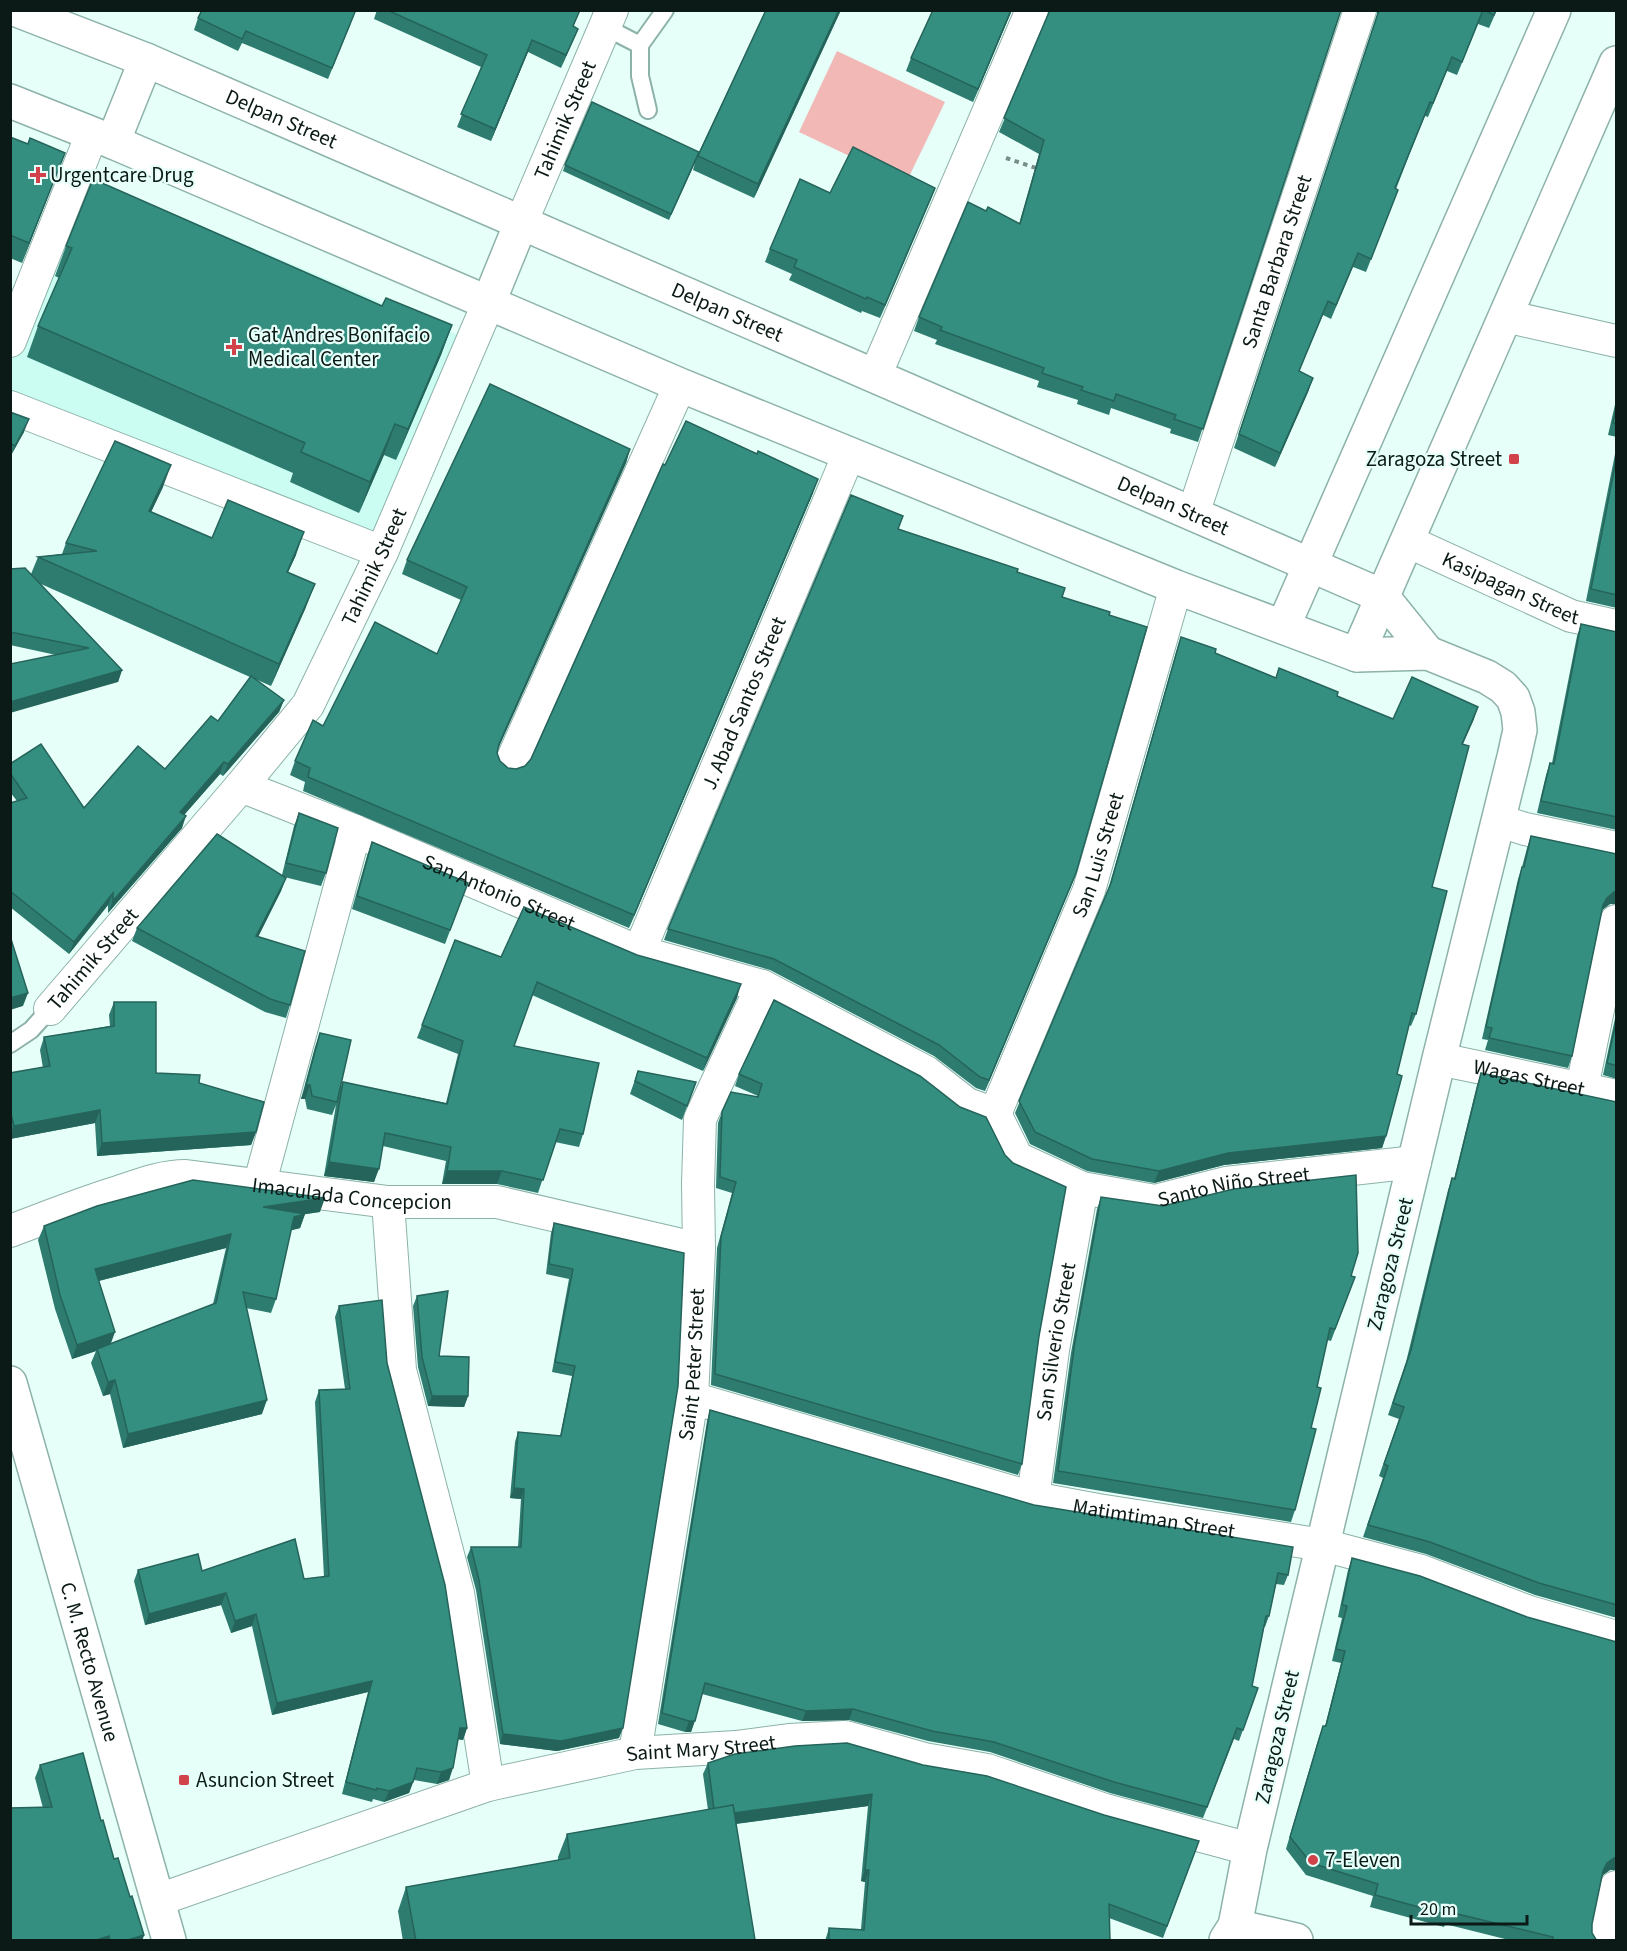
<svg xmlns="http://www.w3.org/2000/svg" width="1627" height="1951" font-family="'Source Sans 3',sans-serif">
	<style>
		.built { fill: #cbfdf2 }
		.green { fill: #f1b8b6 }
		.lines { fill: none; stroke-linecap: round; stroke-linejoin: round }
		.lane-casing { stroke: #8cb2a9; stroke-width: 20 }
		.street-casing { stroke: #8cb2a9; stroke-width: 34 }
		.secondary-casing { stroke: #8cb2a9; stroke-width: 36 }
		.path { stroke: #7a8e89; stroke-width: 4; stroke-dasharray: 4.5 4.5; stroke-linecap: butt }
		.lane { stroke: #fff; stroke-width: 16 }
		.street { stroke: #fff; stroke-width: 32 }
		.secondary { stroke: #fff; stroke-width: 33 }
		.wall { fill: #2e7b6f; fill-rule: evenodd }
		.shaded-wall { fill: #25645a }
		.building { fill: #358f81; stroke: #25645a; stroke-width: 1.5 }
		.poi-dot { fill: #d2424b; stroke: #e7fff9; stroke-width: 2 }
		.labels { text-anchor: middle; dominant-baseline: central; stroke-width: 4.5; stroke-linejoin: round; paint-order: stroke }
		.street-label { font-size: 21px; fill: #0b1a17; stroke: #e7fff9 }
		.poi-label { font-size: 21px; fill: #0b1a17; stroke: #e7fff9; text-anchor: start }
	</style>
	<rect width="100%" height="100%" fill="#e7fff9"/>
	<path class="built" d="M85,176L458,335L372,539L11,399L10,360Z"/>
	<path class="green" d="M837,51L945,102L906,183L799,132Z"/>
	<g class="lines">
		<g class="lane-casing">
			<g id="lane">
				<path d="M605,27L640,45L665,10"/>
				<path d="M640,45V76L648,110"/>
				<path d="M10,1044L31,1030L50,1009"/>
			</g>
		</g>
		<g class="street-casing">
			<g id="street">
				<path id="s1" d="M521,223L612,10"/>
				<path d="M1505,316L1616,341"/>
				<path d="M10,341L92,134"/>
				<path d="M875,376L1032,10"/>
				<path d="M10,407L382,552"/>
				<path id="s2" d="M1193,514L1360,10"/>
				<path id="s3" d="M1407,541L1571,616L1616,626"/>
				<path d="M510,765L680,385"/>
				<path id="s4" d="M241,786L355,831L639,952L762,986L926,1072L967,1104L995,1114L1017,1158L1082,1188L1155,1201L1226,1183L1415,1162"/>
				<path d="M1500,821L1525,829L1616,848"/>
				<path id="s5" d="M639,952L849,454"/>
				<path id="s6" d="M50,1009L241,786L308,705L382,552L488,304"/>
				<path id="s7" d="M1439,1059L1616,1096"/>
				<path d="M1582,1088L1616,921"/>
				<path id="s8" d="M995,1114L1089,890L1176,587"/>
				<path d="M259,1186L355,831"/>
				<path d="M388,1202L400,1370L458,1593L488,1785"/>
				<path id="s9" d="M10,1231C45,1218 80,1204 115,1193C139,1185 161,1176 186,1176L388,1202H497L699,1249"/>
				<path id="s10" d="M692,1398L1033,1498L1098,1510L1323,1545L1421,1571L1529,1612L1616,1637"/>
				<path id="s11" d="M1033,1498L1053,1350L1082,1188"/>
				<path id="s12" d="M635,1753L692,1398L699,1249L698,1184L700,1119L762,986"/>
				<path id="s13" d="M158,1900L488,1785L635,1753L736,1747L789,1740L845,1737L924,1759L987,1770L1105,1810L1250,1849"/>
				<path d="M1605,1940L1616,1887"/>
			</g>
		</g>
		<g class="secondary-casing">
			<g id="secondary">
				<path id="s14" d="M17,10L146,60L1382,596L1428,653"/>
				<path d="M10,101L113,142L680,385L1176,587L1357,655L1428,653L1487,677L1503,687L1513,698L1518,712L1520,730L1514,757L1439,1059L1250,1849L1235,1926"/>
				<path d="M113,142L146,60"/>
				<path d="M488,304L521,223"/>
				<path d="M1283,627L1554,10"/>
				<path d="M1357,655L1616,63"/>
				<path id="s15" d="M10,1383L169,1940"/>
				<path d="M1226,1940L1235,1926L1296,1940"/>
			</g>
		</g>
		<path class="path" d="M1006,158L1039,169"/>
		<use href="#lane" class="lane"/>
		<use href="#street" class="street"/>
		<use href="#secondary" class="secondary"/>
	</g>
	<g class="wall">
		<path d="M377,10H580L573,27L578,29L561,68L528,52L491,141L457,127L481,67L374,19Z"/>
		<path d="M766,10H841L754,198L693,170L695,163L669,220L563,171L565,165L699,152Z"/>
		<path d="M933,10H1012L973,102L906,71L911,58Z"/>
		<path d="M1049,10H1341L1198,442L1170,433L1171,429L1111,408L1109,415L1077,404L1078,400L1037,387L1039,381L935,344L937,340L914,331L919,317L986,211L1019,224L1039,154L999,132L1049,14Z"/>
		<path d="M1377,10H1497L1489,28L1478,24L1457,75L1447,71L1428,117L1425,116L1410,153L1396,189L1393,203L1366,272L1353,267L1331,319L1323,315L1299,371L1313,378L1308,392L1275,467L1234,448L1377,16Z"/>
		<path d="M198,18L351,23L328,79L242,43L238,51L194,30Z"/>
		<path d="M10,137L28,144L65,153L22,263L10,258Z"/>
		<path d="M935,188L880,318L862,311L861,313L789,280L792,274L765,262L770,249L830,193Z"/>
		<path d="M66,246L382,306L452,325L441,355L396,460L384,455L359,513L290,482L293,473L27,357L38,326L59,278L55,276Z"/>
		<path d="M1617,396V437L1608,435Z"/>
		<path d="M10,412L24,432L10,457Z"/>
		<path d="M1617,444V608L1586,601Z"/>
		<path d="M630,449L626,463L498,748L497,753L500,761L508,768L516,769L525,766L813,493L629,928L303,791L305,782L290,775L295,761L323,726L437,654L461,600L402,574L407,560Z"/>
		<path d="M163,487L151,512L212,538L296,555L288,572L306,607L271,686L255,679L284,700L279,712L223,776L220,774L184,815L182,828L108,913V905L69,954L10,907V803L17,801L10,792V764L84,808L165,769L218,721L250,677L41,584L122,670L118,682L56,655L10,645V569L31,574L38,557L62,554L66,543Z"/>
		<path d="M898,529L1017,572L1062,597L1109,615L1076,873L985,1091L976,1088L934,1056L770,970L664,940L668,929Z"/>
		<path d="M1581,624L1616,632L1617,830L1537,813L1546,775L1550,763H1552L1577,636Z"/>
		<path d="M1181,637L1215,653L1276,678L1337,696L1393,719H1474L1463,744L1432,887L1416,1014L1411,1026L1409,1025L1397,1074L1386,1136L1382,1148L1224,1165L1154,1183L1087,1171L1030,1144L1015,1113L1108,890L1177,649Z"/>
		<path d="M299,813L326,873L321,886L284,877L286,878L281,891L258,937L290,1005L286,1018L265,1012L132,941L137,928L282,875L294,826Z"/>
		<path d="M1531,836L1617,854V904H1610L1602,910L1572,1056L1568,1068L1485,1050L1488,1040L1482,1039L1518,879L1522,867L1527,848Z"/>
		<path d="M372,842L468,883L445,944L352,909L367,856Z"/>
		<path d="M455,940L501,957L737,998L703,1071L532,995L514,1046L583,1134L579,1147L555,1142L538,1193L497,1184H442L446,1161L383,1146L374,1182L324,1176L336,1105L332,1115L307,1109L305,1099H301L315,1047L320,1033L340,1089L343,1082L446,1103L458,1054L417,1038Z"/>
		<path d="M774,1000L1039,1336L1022,1464L1018,1475L711,1385L717,1248L732,1193L716,1188L718,1123L722,1112L757,1097L758,1096L735,1086L739,1074Z"/>
		<path d="M114,1002L156,1073L199,1083L256,1132L251,1145L97,1156L95,1123L10,1139V1073L43,1068L40,1050L44,1037L110,1026L109,1015Z"/>
		<path d="M1617,1009V1079L1603,1075Z"/>
		<path d="M638,1071L696,1082L682,1120L630,1094Z"/>
		<path d="M1481,1073L1617,1102V1618L1535,1595L1426,1554L1363,1537L1383,1478L1379,1476L1399,1419L1388,1415L1406,1362L1448,1190L1452,1178L1454,1179L1477,1085Z"/>
		<path d="M1101,1197L1355,1277L1331,1341L1327,1340L1317,1387L1311,1428L1295,1510L1291,1522L1053,1483L1071,1353L1097,1209Z"/>
		<path d="M320,1212L305,1214L300,1228L291,1230L276,1299L271,1313L246,1308L262,1414L123,1448L110,1394L103,1396L91,1363L96,1351L72,1359L55,1309L38,1240L44,1226ZM226,1248L213,1304L111,1344L99,1281Z"/>
		<path d="M554,1223L684,1253L619,1738L557,1751L500,1744L476,1590L467,1557L471,1547H518L521,1499L510,1498L515,1442L518,1432L560,1436L572,1376L552,1372L569,1279L546,1274L551,1233Z"/>
		<path d="M417,1296L439,1356L468,1396L464,1407L428,1406L418,1367L413,1306Z"/>
		<path d="M339,1306L387,1363L467,1728L463,1740L458,1739L449,1780L437,1784L414,1780L409,1793L384,1802L373,1799L372,1802L342,1794L368,1692L272,1715L252,1626L231,1633L221,1605L145,1625L134,1581L138,1570L202,1571L304,1579L324,1577L315,1402L319,1390L345,1389L335,1317Z"/>
		<path d="M710,1410L1034,1505L1288,1575L1284,1585L1276,1584L1269,1616L1265,1627H1264L1252,1686L1258,1688L1239,1741L1234,1739L1203,1818L1110,1793L990,1752L928,1741L849,1720L802,1721L702,1694L691,1732H685L658,1724L707,1421Z"/>
		<path d="M1352,1558L1610,1870L1603,1875L1602,1877L1592,1924V1933L1597,1941H1513L1445,1924L1444,1927L1370,1907L1373,1896L1306,1875L1286,1849L1319,1737L1323,1726H1325L1341,1663L1332,1661L1342,1618L1338,1617L1348,1570Z"/>
		<path d="M708,1763L1104,1815L1199,1841L1163,1938L1109,1918L1110,1941H825L829,1928L861,1929L865,1882L861,1881L868,1806L736,1824L754,1941H403L398,1911L406,1887L558,1860V1857L567,1834L708,1810L703,1774Z"/>
		<path d="M40,1765L101,1821L114,1859L144,1935L142,1941H10L43,1808L35,1778Z"/>
	</g>
	<g class="shaded-wall">
		<path d="M839,10H841L754,198L758,184Z"/>
		<path d="M1011,10H1012L973,102L978,89Z"/>
		<path d="M578,29L573,41L561,68L566,55Z"/>
		<path d="M532,40L528,52L491,141L495,129Z"/>
		<path d="M65,153L57,173L22,263L29,243Z"/>
		<path d="M935,188L930,201L880,318L885,305Z"/>
		<path d="M452,325L441,355L396,460L408,429Z"/>
		<path d="M1313,378L1308,392L1275,467L1280,453Z"/>
		<path d="M29,419L24,432L10,457L15,446Z"/>
		<path d="M395,424L384,455L359,513L370,482Z"/>
		<path d="M630,449L626,463L494,758L499,744Z"/>
		<path d="M171,465L163,487L141,533L149,511Z"/>
		<path d="M818,479L813,493L629,928L634,915Z"/>
		<path d="M304,532L296,555L278,594L287,572Z"/>
		<path d="M315,584L306,607L271,686L279,664Z"/>
		<path d="M122,670L118,682L10,713V702Z"/>
		<path d="M284,700L279,712L223,776L228,764Z"/>
		<path d="M1478,707L1474,719L1457,756L1462,744Z"/>
		<path d="M224,762L220,774L176,824L180,812Z"/>
		<path d="M186,816L182,828L108,913L113,901Z"/>
		<path d="M1076,873L1072,884L985,1091L989,1080Z"/>
		<path d="M286,878L281,891L252,949L256,936Z"/>
		<path d="M1614,892H1617V904H1610L1602,910L1603,905L1607,898Z"/>
		<path d="M113,893L108,905L69,954L74,942Z"/>
		<path d="M741,984L737,998L703,1071L707,1058Z"/>
		<path d="M28,993L23,1006L10,1010V998Z"/>
		<path d="M306,1085H310L305,1099H301Z"/>
		<path d="M100,1110L95,1123L10,1139V1134L14,1126Z"/>
		<path d="M256,1132L251,1145L97,1156L102,1143Z"/>
		<path d="M1386,1136L1382,1148L1224,1165L1154,1183L1159,1171L1228,1153Z"/>
		<path d="M329,1162L379,1169L374,1182L324,1176Z"/>
		<path d="M447,1171H502L497,1184H442Z"/>
		<path d="M325,1198L320,1212L258,1221L263,1207Z"/>
		<path d="M305,1214L300,1228L289,1231L294,1217Z"/>
		<path d="M231,1234L226,1248L90,1283L95,1269Z"/>
		<path d="M115,1332L110,1346L97,1349L96,1351L72,1359L77,1345Z"/>
		<path d="M115,1380L110,1394L103,1396L108,1382Z"/>
		<path d="M432,1396H468L464,1407L428,1406Z"/>
		<path d="M267,1400L262,1414L123,1448L128,1434Z"/>
		<path d="M514,1488L524,1489L521,1499L510,1498Z"/>
		<path d="M226,1593L221,1605L145,1625L149,1614Z"/>
		<path d="M256,1614L252,1626L231,1633L235,1621Z"/>
		<path d="M372,1681L368,1692L272,1715L277,1703Z"/>
		<path d="M853,1709L849,1720L802,1721L806,1711Z"/>
		<path d="M689,1721H695L691,1732H685Z"/>
		<path d="M460,1728H467L463,1740L456,1739Z"/>
		<path d="M623,1728L619,1738L557,1751L500,1744L503,1734Z"/>
		<path d="M453,1768L449,1780L437,1784L441,1772Z"/>
		<path d="M413,1782L409,1793L384,1802L389,1791Z"/>
		<path d="M872,1794L868,1806L711,1827L715,1816Z"/>
		<path d="M1614,1858H1617V1870H1610L1603,1875L1599,1883L1603,1871L1607,1863Z"/>
		<path d="M865,1870H869L865,1882L861,1881Z"/>
		<path d="M144,1935L142,1941H125Z"/>
		<path d="M109,1936L107,1941H94Z"/>
	</g>
	<g class="building">
		<path d="M202,10H353L355,12L332,68L246,31L242,39L198,18Z"/>
		<path d="M387,10H580L573,26L578,29L566,55L532,40L495,129L461,114L487,55Z"/>
		<path d="M766,10H839L758,184L698,156Z"/>
		<path d="M933,10H1011L978,89L911,58Z"/>
		<path d="M1050,10H1341L1203,429L1174,419L1176,415L1116,394L1114,401L1081,390L1083,387L1042,373L1044,368L940,330L942,327L919,317L968,202L986,211L988,207L1020,224L1044,140L1004,118Z"/>
		<path d="M1379,10H1483L1462,62L1452,57L1433,103L1430,102L1395,188L1398,190L1371,259L1358,253L1336,305L1328,301L1299,371L1313,378L1280,453L1239,434Z"/>
		<path d="M1484,10H1496L1494,15Z"/>
		<path d="M592,102L699,152L671,214L565,165Z"/>
		<path d="M10,137L28,144L30,138L65,153L29,243L10,235Z"/>
		<path d="M853,147L935,188L885,305L867,297L866,299L794,267L797,260L770,249L800,179L830,193Z"/>
		<path d="M93,179L382,306L386,298L452,325L408,429L395,424L370,482L301,452L305,443L38,326L72,248L66,246Z"/>
		<path d="M490,384L630,449L499,744L497,753L500,761L508,768L516,769L525,766L531,759L663,464L665,465L686,421L757,454L758,451L818,479L634,915L308,777L310,768L295,761L313,720L323,726L375,622L437,654L467,587L407,560Z"/>
		<path d="M1617,405V424L1613,423Z"/>
		<path d="M10,412L29,419L15,446L10,443Z"/>
		<path d="M115,441L171,465L149,511L212,538L228,500L304,532L287,572L315,584L279,664L38,557L97,551L66,543Z"/>
		<path d="M1617,455V595L1591,589Z"/>
		<path d="M851,495L903,516L898,529L1018,569L1017,572L1065,588L1062,597L1110,612L1109,615L1147,627L1076,873L989,1080L980,1077L939,1045L774,959L668,929Z"/>
		<path d="M25,568L122,670L10,702V664L89,648L10,632V569Z"/>
		<path d="M1581,624L1617,632V817L1541,801L1550,763L1554,764Z"/>
		<path d="M1181,637L1216,649L1215,653L1276,678L1279,668L1338,692L1337,696L1393,719L1412,677L1478,707L1462,744L1469,746L1432,887L1447,891L1416,1014L1412,1013L1397,1074L1402,1076L1386,1136L1228,1153L1159,1171L1092,1159L1035,1132L1019,1101L1111,883Z"/>
		<path d="M251,676L284,700L228,764L224,762L180,812L186,816L113,901V893L74,942L10,891V803L27,798L10,773V764L41,744L84,808L138,746L165,769L211,716L218,721Z"/>
		<path d="M299,813L338,828L326,873L286,863Z"/>
		<path d="M217,834L286,878L256,936L305,951L290,1005L270,999L137,928Z"/>
		<path d="M1531,836L1617,854V892H1614L1607,898L1603,905L1572,1056L1489,1038L1492,1028L1486,1027L1522,867H1524Z"/>
		<path d="M372,842L468,883L450,930L357,896Z"/>
		<path d="M524,907L637,955L741,984L707,1058L537,982L514,1046L599,1063L583,1134L560,1129L543,1180L502,1171H447L451,1147L385,1133L379,1169L329,1162L343,1082L447,1104L463,1041L422,1025L455,940L501,957Z"/>
		<path d="M10,936L28,993L10,998Z"/>
		<path d="M774,1000L920,1076L960,1107L986,1117L1005,1155L1013,1163L1066,1187L1039,1336L1022,1464L715,1374L721,1237L736,1182L720,1177L722,1112L731,1092L758,1097L762,1084L739,1074Z"/>
		<path d="M114,1002H156V1073L200,1075L199,1083L264,1102L256,1132L102,1143L100,1110L14,1126L10,1110V1073L50,1066L44,1037L114,1026Z"/>
		<path d="M1617,1018V1066L1607,1063Z"/>
		<path d="M320,1033L351,1040L337,1102L312,1096L310,1085H306Z"/>
		<path d="M638,1071L696,1082L687,1106L635,1081Z"/>
		<path d="M1481,1073L1617,1102V1605L1539,1583L1430,1542L1368,1525L1388,1466L1384,1464L1404,1407L1393,1403L1411,1350L1452,1178L1455,1179Z"/>
		<path d="M1356,1175L1358,1253L1351,1276L1355,1277L1335,1329L1330,1328L1317,1387L1321,1388L1311,1428L1316,1429L1295,1510L1058,1471L1075,1341L1101,1197L1163,1206L1234,1189Z"/>
		<path d="M193,1180L325,1198L263,1207L305,1214L294,1217L276,1299L243,1292L267,1400L128,1434L115,1380L108,1382L97,1349L216,1303L231,1234L95,1269L115,1332L77,1345L60,1295L44,1226L97,1206Z"/>
		<path d="M554,1223L684,1253L678,1386L623,1728L561,1741L503,1734L479,1580L471,1547H521L524,1489L514,1488L518,1432L561,1436L575,1366L555,1362L573,1269L549,1264Z"/>
		<path d="M448,1291L439,1356L469,1357L468,1396H432L422,1357L417,1296Z"/>
		<path d="M382,1300L387,1363L445,1585L467,1728H460L453,1768L441,1772L417,1768L413,1782L389,1791L377,1788L376,1790L346,1782L372,1681L277,1703L256,1614L235,1621L226,1593L149,1614L138,1570L198,1554L202,1571L295,1539L304,1579L329,1576L319,1390L350,1389L339,1306Z"/>
		<path d="M710,1410L1034,1505L1293,1547L1288,1575L1278,1573L1269,1616H1266L1252,1686L1258,1688L1243,1730L1237,1728L1207,1807L1114,1782L994,1742L932,1731L853,1709L806,1711L705,1683L695,1721H689L662,1713Z"/>
		<path d="M1352,1558L1420,1576L1527,1617L1617,1642V1858H1614L1607,1863L1603,1871L1592,1924V1933L1597,1941H1552L1553,1937L1449,1912L1448,1915L1375,1895L1378,1884L1311,1863L1290,1837L1323,1726H1326L1345,1651L1336,1649L1347,1606L1342,1605Z"/>
		<path d="M847,1743L923,1765L987,1776L1104,1815L1199,1841L1167,1926L1109,1904L1110,1941H829V1928L864,1930L869,1870H865L872,1794L734,1813L733,1805L714,1809L708,1763L735,1754L795,1746Z"/>
		<path d="M83,1753L101,1821L103,1820L114,1859L118,1858L130,1897L132,1896L144,1935L125,1941H110L109,1936L94,1941H10V1808L52,1807L40,1765Z"/>
		<path d="M733,1805L755,1940L749,1941H416L406,1887L570,1858L567,1834Z"/>
	</g>
	<g class="poi-dot">
		<path d="M35 166h6v6h6v6h-6v6h-6v-6h-6v-6h6z"/>
		<path d="M231 338h6v6h6v6h-6v6h-6v-6h-6v-6h6z"/>
		<rect x="1508" y="453" width="12" height="12" rx="3"/>
		<rect x="178" y="1774" width="12" height="12" rx="3"/>
		<circle cx="1313" cy="1860" r="6"/>
	</g>
	<g class="labels">
		<g class="street-label">
			<text stroke="none"><textPath href="#s14" startOffset="286">Delpan Street</textPath></text>
			<text stroke="none"><textPath href="#s1" startOffset="112">Tahimik Street</textPath></text>
			<text stroke="none"><textPath href="#s2" startOffset="266">Santa Barbara Street</textPath></text>
			<text stroke="none"><textPath href="#s14" startOffset="772">Delpan Street</textPath></text>
			<text stroke="none"><textPath href="#s14" startOffset="1258">Delpan Street</textPath></text>
			<text stroke="none"><textPath href="#s6" startOffset="552">Tahimik Street</textPath></text>
			<text stroke="none"><textPath href="#s3" startOffset="114">Kasipagan Street</textPath></text>
			<text stroke="none"><textPath href="#s5" startOffset="270">J. Abad Santos Street</textPath></text>
			<text stroke="none"><textPath href="#s8" startOffset="279">San Luis Street</textPath></text>
			<text stroke="none"><textPath href="#s4" startOffset="279">San Antonio Street</textPath></text>
			<text stroke="none"><textPath href="#s6" startOffset="66">Tahimik Street</textPath></text>
			<text stroke="none"><textPath href="#s7" startOffset="92">Wagas Street</textPath></text>
			<text stroke="none"><textPath href="#s4" startOffset="1101">Santo Niño Street</textPath></text>
			<text stroke="none"><textPath href="#s9" startOffset="352">Imaculada Concepcion</textPath></text>
			<text transform="translate(1390 1264) rotate(-76)">Zaragoza Street</text>
			<text stroke="none"><textPath href="#s11" startOffset="158">San Silverio Street</textPath></text>
			<text stroke="none"><textPath href="#s12" startOffset="393">Saint Peter Street</textPath></text>
			<text stroke="none"><textPath href="#s10" startOffset="478">Matimtiman Street</textPath></text>
			<text stroke="none"><textPath href="#s15" startOffset="290">C. M. Recto Avenue</textPath></text>
			<text transform="translate(1277 1737) rotate(-77)">Zaragoza Street</text>
			<text stroke="none"><textPath href="#s13" startOffset="566">Saint Mary Street</textPath></text>
		</g>
		<g class="poi-label">
			<text x="50" y="175">Urgentcare Drug</text>
			<text x="248" y="335">Gat Andres Bonifacio<tspan x="248" dy="24">Medical Center</tspan></text>
			<text x="1502" y="459" text-anchor="end">Zaragoza Street</text>
			<text x="196" y="1780">Asuncion Street</text>
			<text x="1325" y="1860">7-Eleven</text>
		</g>
	</g>
	<rect width="1627" height="1951" fill="none" stroke="#0b1a17" stroke-width="24"/>
	<path d="M1411 1915v9h116v-9" fill="none" stroke="#0b1a17" stroke-width="3"/>
	<text x="1420" y="1915" font-size="18" fill="#0b1a17" stroke="#e7fff9" stroke-width="4.5" paint-order="stroke">20 m</text>
</svg>
